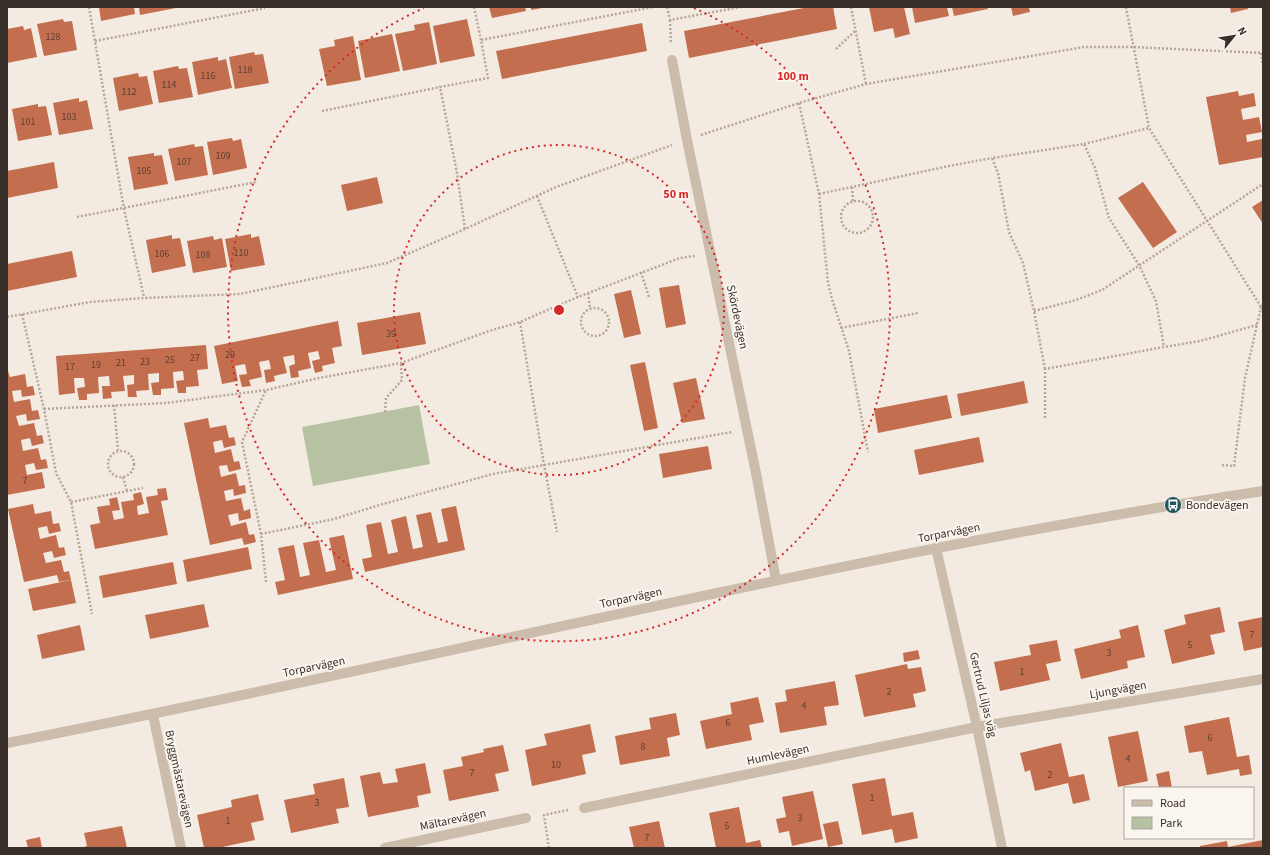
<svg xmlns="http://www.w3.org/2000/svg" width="1270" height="855" font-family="'Source Sans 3',sans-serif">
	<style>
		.green { fill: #b6c2a1 }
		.building { fill: #c36f4f }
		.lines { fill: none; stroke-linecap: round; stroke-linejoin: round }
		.path { stroke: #b7a697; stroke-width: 2.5; stroke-dasharray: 2 2; stroke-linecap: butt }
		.minor { stroke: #cbbcac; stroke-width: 10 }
		.tertiary { stroke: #cbbcac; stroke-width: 10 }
		.ring { fill: none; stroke: #d62828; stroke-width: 2; stroke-dasharray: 2 4 }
		.labels { text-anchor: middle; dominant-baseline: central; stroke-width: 4; stroke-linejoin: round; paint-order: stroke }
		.number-label { font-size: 10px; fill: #5c4034 }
		.street-label { font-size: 12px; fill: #3a302b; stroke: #faf5ee }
		.poi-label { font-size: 12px; fill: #3a302b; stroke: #faf5ee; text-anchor: start }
		.centre { fill: #d62828; stroke: #faf5ee; stroke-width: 2 }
		.ring-label { font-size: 12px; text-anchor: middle; font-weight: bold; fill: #d62828; stroke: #faf5ee; stroke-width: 4; stroke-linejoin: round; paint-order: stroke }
	</style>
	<rect width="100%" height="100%" fill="#f3ebe1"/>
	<path class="green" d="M419,405L430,464L313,486L302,427Z"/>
	<g class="building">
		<path d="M99,7H134L135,14L101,21Z"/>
		<path d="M139,7H176V8L140,15Z"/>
		<path d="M489,7H525L526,11L492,18Z"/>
		<path d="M531,7H541L542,8L531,10Z"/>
		<path d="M809,7H833L837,29L689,58L684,31Z"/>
		<path d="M869,7H904L910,34L895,38L893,28L874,32Z"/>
		<path d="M912,7H947L949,16L915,23Z"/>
		<path d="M952,7H987L988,9L954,16Z"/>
		<path d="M1011,7H1029L1030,12L1013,16Z"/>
		<path d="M1230,7H1248V9L1231,13Z"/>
		<path d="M63,19L64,22L72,21L77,50L44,56L37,24Z"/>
		<path d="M467,19L475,56L440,63L433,26Z"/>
		<path d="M429,22L437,64L403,71L395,34L415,30L414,25Z"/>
		<path d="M642,23L647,51L502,79L496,51Z"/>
		<path d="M23,26L24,30L31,28L37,57L7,63V29Z"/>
		<path d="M392,34L400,71L365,78L358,41Z"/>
		<path d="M353,36L361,80L327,86L319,49L335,46L334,40Z"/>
		<path d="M254,52L255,55L263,54L269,83L235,89L229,57Z"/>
		<path d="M218,57V61L226,59L232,88L198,95L192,62Z"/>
		<path d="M178,66L179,69L187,68L193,97L159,103L153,71Z"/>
		<path d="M138,73L139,77L147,76L153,104L119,111L113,78Z"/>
		<path d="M1238,91L1239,96L1254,93L1256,106L1241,109L1243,120L1259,117L1262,132L1246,135L1247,142L1262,139L1263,157L1219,165L1206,97Z"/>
		<path d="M79,98V102L87,100L93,129L59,135L53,103Z"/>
		<path d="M38,104V107L46,106L52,135L18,141L12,109Z"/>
		<path d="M232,138L233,141L241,139L247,168L213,175L207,142Z"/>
		<path d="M194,144L195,147L203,146L208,175L175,181L168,149Z"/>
		<path d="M154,153V156L162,155L168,184L134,190L128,157Z"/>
		<path d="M54,162L58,188L7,198V171Z"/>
		<path d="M377,177L383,203L347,211L341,185Z"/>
		<path d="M1143,182L1177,232L1153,248L1118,198Z"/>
		<path d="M1263,200V224L1252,207Z"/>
		<path d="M251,234V238L259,236L265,265L231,271L225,239Z"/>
		<path d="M172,235V239L180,238L186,266L152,273L146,240Z"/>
		<path d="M213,236L214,240L222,238L227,267L193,273L187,241Z"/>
		<path d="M72,251L77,277L7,291V264Z"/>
		<path d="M679,285L686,324L666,328L659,288Z"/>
		<path d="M631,290L641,334L624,338L614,294Z"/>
		<path d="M420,312L426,344L362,355L357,323Z"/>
		<path d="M338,321L342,346L332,348L335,363L322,366L323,371L315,373L312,361L320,359L318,351L308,353L311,368L298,371L299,377L291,378L289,366L295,364L294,355L283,357L287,373L274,376L275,381L266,383L264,370L271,369L269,360L259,362L262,377L249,380L251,386L242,387L239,375L247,374L245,364L235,366L238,381L222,384L214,346Z"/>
		<path d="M206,345L208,369L197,370L199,386L186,387V393H178L176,381L184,380L183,371L173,372L174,388L161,389V395H153L151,383L159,382V373L148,374L149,390L136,391L137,397H128L127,385L134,384V375L123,376L125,391L111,392L112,398L103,399L102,386H110L109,376L98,377L99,393L87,394V400H79L77,388L85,387L84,378H74L75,393L59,395L56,356Z"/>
		<path d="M645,362L658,428L644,431L630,365Z"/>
		<path d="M7,368L10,377L25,374L27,387L33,386L35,395L22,397L21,390L12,391L14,402L30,399L32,411L38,410L40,419L27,421L26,414L16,416L19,426L34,423L37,436L42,435L44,443L32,446L30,438L21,440L23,451L38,448L41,460L46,459L48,468L36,470L34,463L25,465L27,475L42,472L45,488L7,495Z"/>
		<path d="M696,378L705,419L682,423L673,383Z"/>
		<path d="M1024,381L1028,403L961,416L957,394Z"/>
		<path d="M947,395L952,418L878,433L874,409Z"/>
		<path d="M208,418L210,428L226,425L229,438L234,437L236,445L224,448L222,440L213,442L215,453L231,449L234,462L239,461L241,469L229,472L227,465L219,466L221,477L236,473L239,486L245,485L246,493L234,496L233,489L224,491L226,501L241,498L244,511L250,509L251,518L239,521L238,513L228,515L231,526L246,522L249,535L254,534L256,542L244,545L242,538L210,545L184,423Z"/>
		<path d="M979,437L984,462L919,475L914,450Z"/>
		<path d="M708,446L712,469L663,478L659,454Z"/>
		<path d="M166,488L168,500L161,501L168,535L95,549L90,525L100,523L97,507L110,505L109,499L117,497L120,510L112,511L114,520L124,518L121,502L134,500L133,494L141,492L144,504L137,506L138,515L149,513L146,497L158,495L157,489Z"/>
		<path d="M33,504L35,514L51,511L53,524L59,523L61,531L49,534L47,526L38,528L40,539L56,535L59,548L64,547L66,555L54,558L52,551L43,553L46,563L61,560L64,572L69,571L71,580L59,582L57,575L24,582L8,509Z"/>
		<path d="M456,506L465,550L365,572L362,559L372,557L366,525L381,522L388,554L398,552L391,520L406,516L413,549L423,547L416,515L431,512L438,543L448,541L441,509Z"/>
		<path d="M344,535L353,579L278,595L275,582L285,580L278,548L294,545L300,577L310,575L303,543L319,540L326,572L336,570L329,538Z"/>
		<path d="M248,547L252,569L187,582L183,560Z"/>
		<path d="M173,562L177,584L103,598L99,576Z"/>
		<path d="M71,580L76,603L33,611L28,589Z"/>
		<path d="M204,604L209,627L150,639L145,615Z"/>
		<path d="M1220,607L1225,632L1210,635L1215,654L1172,664L1164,630L1186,624L1184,615Z"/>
		<path d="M1263,617V647L1244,651L1238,622Z"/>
		<path d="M80,625L85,650L42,659L37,635Z"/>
		<path d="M1138,625L1145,657L1127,661L1128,668L1081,679L1074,649L1121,638L1119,630Z"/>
		<path d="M1057,640L1061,661L1046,664L1050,680L1000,691L994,662L1031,655L1029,645Z"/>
		<path d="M918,650L920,659L904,662L903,653Z"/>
		<path d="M907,664L908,669L921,667L926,691L913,694L916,707L864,717L855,675Z"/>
		<path d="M835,681L839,705L824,707L827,725L780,733L775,703L787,701L785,690Z"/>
		<path d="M758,697L764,722L749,725L752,740L706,749L700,721L732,714L730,703Z"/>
		<path d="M676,713L680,735L667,738L670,756L620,765L615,736L651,729L649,718Z"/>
		<path d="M1229,717L1237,757L1249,755L1252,774L1240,776L1239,769L1207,775L1202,751L1189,753L1184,726Z"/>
		<path d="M590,724L596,752L582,755L586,774L532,786L525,750L547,745L544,734Z"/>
		<path d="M1138,731L1148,781L1118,787L1108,737Z"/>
		<path d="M1061,743L1069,777L1084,774L1090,800L1073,804L1068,783L1035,791L1030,770L1025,772L1020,753Z"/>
		<path d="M503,745L509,771L495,774L499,791L449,801L443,770L463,766L461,757L484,752L483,749Z"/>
		<path d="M425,763L431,793L417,796L419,807L368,817L360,776L380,772L383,784L398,782L395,769Z"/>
		<path d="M1169,771L1172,788H1159L1156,774Z"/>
		<path d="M344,778L349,807L336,809L339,823L291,833L284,800L315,794L313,784Z"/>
		<path d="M885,778L892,816L913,812L918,838L895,843L892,829L862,835L852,784Z"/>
		<path d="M813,791L823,839L792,846L789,831L779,833L776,819L786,817L782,797Z"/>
		<path d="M258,794L264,820L251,823L255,840L218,848H204L197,815L232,807L231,800Z"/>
		<path d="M739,807L746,843L760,840L762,848H716L709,813Z"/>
		<path d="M659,821L665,848H634L629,827Z"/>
		<path d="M838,821L843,844L828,847L823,824Z"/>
		<path d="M122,826L127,848H81L87,846L84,833Z"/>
		<path d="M40,837L42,848H28L26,840Z"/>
		<path d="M1263,840V848H1200V846L1227,841L1228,847Z"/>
	</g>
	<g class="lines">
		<g class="path">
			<path d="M89,7L124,209L144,297"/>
			<path d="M474,7L481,40"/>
			<path d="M667,7L670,20L741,7"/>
			<path d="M851,7L866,84"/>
			<path d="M1126,7L1149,128L1263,310"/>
			<path d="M670,20L671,44"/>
			<path d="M95,41L265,8"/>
			<path d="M836,49L856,30"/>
			<path d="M1261,53L1263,66"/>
			<path d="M799,103L819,194L828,283L832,299L849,351L868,452"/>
			<path d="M322,111L440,87"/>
			<path d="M701,135L799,103L866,84L1084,47H1132L1263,53"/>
			<path d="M1084,144L1149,128"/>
			<path d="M852,187L853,201"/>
			<path d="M819,194L949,166L992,158"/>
			<path d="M537,196L578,297"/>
			<circle cx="857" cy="217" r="16"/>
			<path d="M77,217L256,182"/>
			<path d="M465,229L457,173L440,87L488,78L481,40L653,7"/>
			<path d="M641,272L649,297"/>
			<path d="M588,293L590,308"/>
			<circle cx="595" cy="322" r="14"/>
			<path d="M1034,311L1076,300L1102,290L1263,184"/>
			<path d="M22,314L44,409L56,473L71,502L92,614"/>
			<path d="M7,317L90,302L144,298L240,294L387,263L465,229L556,187L672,145"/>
			<path d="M520,322L544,465L557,532"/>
			<path d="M841,328L918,313"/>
			<path d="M1045,369L1034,311L1023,263L1009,232L998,173L992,158L1084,144L1095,168L1109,218L1139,265L1156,301L1164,347"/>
			<path d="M114,405L118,450"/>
			<path d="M44,409L166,403L266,390"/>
			<path d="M385,412L386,398L402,380L401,363"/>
			<path d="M1045,418V369L1164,347L1200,341L1257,325"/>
			<circle cx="121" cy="464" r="13"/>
			<path d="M1222,465L1234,466L1245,378L1261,307"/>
			<path d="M123,477L127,491"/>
			<path d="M71,502L143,488"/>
			<path d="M261,534L242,442L266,390L319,378L401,363L489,331L520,322L578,297L680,258L695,256"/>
			<path d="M266,582L261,534L334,519L383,504L493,474L732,432"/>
			<path d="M549,848L544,815L568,810"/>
		</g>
		<g class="minor">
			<path d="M672,60L687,140L756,473L776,580"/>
			<path d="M936,548L977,727L1002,848"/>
			<path d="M153,715L181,848"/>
			<path d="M584,808L977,727L1263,679"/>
			<path d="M385,848L526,818"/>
		</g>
		<path class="tertiary" d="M7,743C426,662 841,555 1263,491"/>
	</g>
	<g class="ring">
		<circle cx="559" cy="310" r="165"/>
		<path d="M694 8A331 331 0 1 1 424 8"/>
	</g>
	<defs>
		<g id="bus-disc" transform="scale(0.9)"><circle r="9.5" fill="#21555b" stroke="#faf5ee"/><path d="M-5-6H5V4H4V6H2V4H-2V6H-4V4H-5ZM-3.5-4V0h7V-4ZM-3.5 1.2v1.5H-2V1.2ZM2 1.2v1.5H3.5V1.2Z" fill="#fff"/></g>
	</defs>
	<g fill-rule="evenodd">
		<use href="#bus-disc" x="1173" y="505"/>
	</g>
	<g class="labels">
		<g class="number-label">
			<text x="53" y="37">128</text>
			<text x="245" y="70">118</text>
			<text x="208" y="76">116</text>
			<text x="169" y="85">114</text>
			<text x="129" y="92">112</text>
			<text x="69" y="117">103</text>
			<text x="28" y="122">101</text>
			<text x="223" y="156">109</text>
			<text x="184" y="162">107</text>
			<text x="144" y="171">105</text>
			<text x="241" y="253">110</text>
			<text x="162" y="254">106</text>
			<text x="203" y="255">108</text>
			<text x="391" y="334">39</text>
			<text x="230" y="355">29</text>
			<text x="195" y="358">27</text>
			<text x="170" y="360">25</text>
			<text x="145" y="362">23</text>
			<text x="121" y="363">21</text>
			<text x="96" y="365">19</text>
			<text x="70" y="367">17</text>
			<text x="25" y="481">7</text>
			<text x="1252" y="635">7</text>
			<text x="1190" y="645">5</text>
			<text x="1109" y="653">3</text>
			<text x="1022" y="672">1</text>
			<text x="889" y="692">2</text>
			<text x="804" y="706">4</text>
			<text x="728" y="723">6</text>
			<text x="1210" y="738">6</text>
			<text x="643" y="747">8</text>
			<text x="1128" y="759">4</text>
			<text x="556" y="765">10</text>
			<text x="472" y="773">7</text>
			<text x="1050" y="775">2</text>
			<text x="872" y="798">1</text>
			<text x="317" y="803">3</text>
			<text x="800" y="818">3</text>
			<text x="228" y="821">1</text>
			<text x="727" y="826">5</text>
			<text x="647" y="838">7</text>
		</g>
		<g class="street-label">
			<text transform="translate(737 317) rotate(78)">Skördevägen</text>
			<text transform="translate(949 533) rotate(-11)">Torparvägen</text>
			<text transform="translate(631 598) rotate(-12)">Torparvägen</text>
			<text transform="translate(314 667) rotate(-12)">Torparvägen</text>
			<text transform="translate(1118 690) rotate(-10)">Ljungvägen</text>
			<text transform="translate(983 695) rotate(77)">Gertrud Liljas väg</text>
			<text transform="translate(778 755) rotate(-12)">Humlevägen</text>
			<text transform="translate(179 779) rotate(78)">Bryggmästarevägen</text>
			<text transform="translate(453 820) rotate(-12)">Mältarevägen</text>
		</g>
		<g class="poi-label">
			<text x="1186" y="505">Bondevägen</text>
		</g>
	</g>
	<circle cx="559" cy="310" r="6" class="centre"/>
	<g class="ring-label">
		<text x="793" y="80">100 m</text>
		<text x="676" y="198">50 m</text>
	</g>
	<rect width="1270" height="855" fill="none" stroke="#3a302b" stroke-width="16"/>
	<rect x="1124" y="787" width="130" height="52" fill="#faf5ee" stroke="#ada6a0"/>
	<rect x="1132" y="800" width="20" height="6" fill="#cbbcac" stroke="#ada6a0"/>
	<text x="1160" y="807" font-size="12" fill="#3a302b">Road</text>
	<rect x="1132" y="817" width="20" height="12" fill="#b6c2a1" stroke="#ada6a0"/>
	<text x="1160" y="827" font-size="12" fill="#3a302b">Park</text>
	<g transform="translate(1234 36) rotate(60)" stroke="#faf5ee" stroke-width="3" paint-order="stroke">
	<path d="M0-3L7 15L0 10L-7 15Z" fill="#3a302b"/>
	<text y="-6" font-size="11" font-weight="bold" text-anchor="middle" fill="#3a302b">N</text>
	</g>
</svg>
